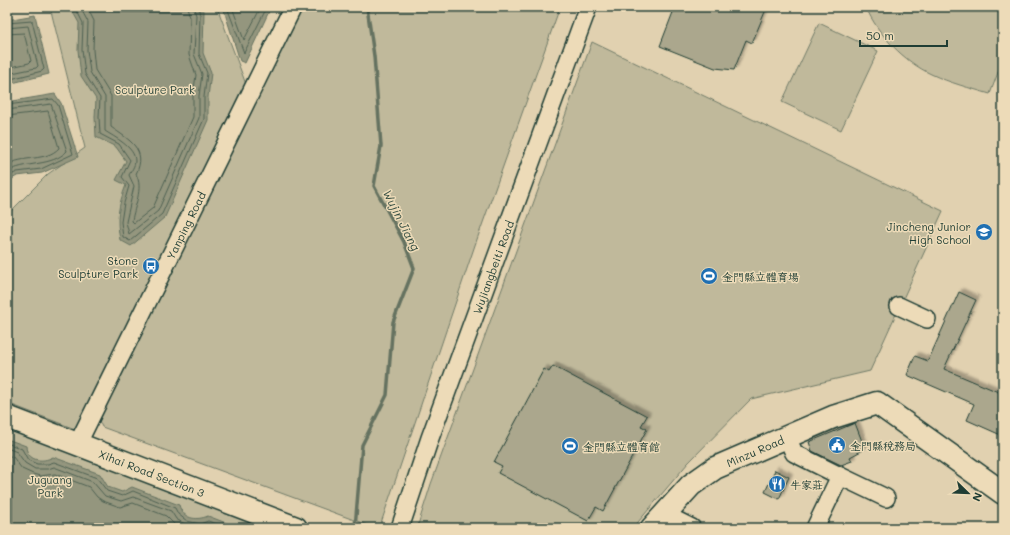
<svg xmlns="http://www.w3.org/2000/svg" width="1010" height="535" font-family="Mali,'LXGW WenKai TC',sans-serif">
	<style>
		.green { fill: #c0b99b; stroke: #707b68 }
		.water { fill: #94967e; stroke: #657260 }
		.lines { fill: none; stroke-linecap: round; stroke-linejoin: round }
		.shore { stroke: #4e6152; stroke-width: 1 }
		.stream { stroke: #657260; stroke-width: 3.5 }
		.building { fill: #aba78d; stroke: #1f3d34; filter: url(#shadow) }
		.minor-casing { stroke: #1f3d34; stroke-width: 20 }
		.major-casing { stroke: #1f3d34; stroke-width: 25 }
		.minor { stroke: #eddbb8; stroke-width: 17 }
		.major { stroke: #eddbb8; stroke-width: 22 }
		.labels { text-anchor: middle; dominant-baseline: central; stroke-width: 3; stroke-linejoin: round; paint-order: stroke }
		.park-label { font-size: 11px; fill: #2f493e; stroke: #eddbb8 }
		.street-label { font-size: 11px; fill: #1f3d34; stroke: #eddbb8 }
		.poi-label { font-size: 11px; fill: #1f3d34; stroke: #eddbb8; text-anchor: start }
		.water-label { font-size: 12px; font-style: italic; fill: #364f43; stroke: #eddbb8 }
	</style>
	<defs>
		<filter id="shadow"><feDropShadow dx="3.5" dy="-3.5" stdDeviation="1" flood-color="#0004"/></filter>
	</defs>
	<rect width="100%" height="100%" fill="#e1d1b0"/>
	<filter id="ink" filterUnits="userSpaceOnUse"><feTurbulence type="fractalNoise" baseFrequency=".025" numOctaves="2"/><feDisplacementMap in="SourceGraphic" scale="8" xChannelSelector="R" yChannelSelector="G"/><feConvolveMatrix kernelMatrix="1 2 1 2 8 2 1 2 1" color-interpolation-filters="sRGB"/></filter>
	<g filter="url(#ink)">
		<g class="green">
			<path d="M50,7H217L247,87L75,429L7,403V215L48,174L85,148Z"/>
			<path d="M302,7H560L475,245L381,523L373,527L102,427L98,419Z"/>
			<path d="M866,7H1003V59L990,94C970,88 950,83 931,74C905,62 877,34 866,7Z"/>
			<path d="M819,23L878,51L841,130L782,102Z"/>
			<path d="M592,42L943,211L870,371L751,399L688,463L633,528H417L431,484Z"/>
			<path d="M7,422L278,528H7Z"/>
		</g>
		<g class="water">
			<path d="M70,7H201L204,11L203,53L211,73L208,97V120L165,217L131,246L120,240C116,219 118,206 126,185L116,180L126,161L116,147L96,137L95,117L96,99L81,76L78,50L79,23Z"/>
			<path d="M223,7H271L245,63L240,61Z"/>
			<path d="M35,15L49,74L8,84L7,20Z"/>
			<path d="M55,94L61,103L78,157L42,173L17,176L7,182V102Z"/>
			<path d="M7,439L26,446C27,461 42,463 53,457L100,474L108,487L122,492L132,487L179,505C183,519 196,521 208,516L239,528H7Z"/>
		</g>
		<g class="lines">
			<g class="shore">
				<path d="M75,7L83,23L82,50L85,74L100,98L99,117L100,134L119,144L130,160L122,177L129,186L124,203L121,222L123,237L130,241L162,214L204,119V97L207,73L199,54L200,14L198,7"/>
				<path d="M80,7L88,22L87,50L90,72L105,97V131C114,137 135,147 135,161C135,166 131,171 129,175L134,186L126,222L129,234L158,211L199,118V96L202,74L194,54L196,15L193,7"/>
				<path d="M87,7L94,21L93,50L95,70L111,96V127C129,140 148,149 136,174C144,189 134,206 132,221L134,223L153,208L193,117V96L196,75L189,55L190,17L187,7"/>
				<path d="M227,7L244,53L267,7"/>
				<path d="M232,7L244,40L261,7"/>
				<path d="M7,23L32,21L44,69L42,71L7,80"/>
				<path d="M7,28L28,26L38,66L36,68L7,74"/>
				<path d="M7,34L24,33L31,61L29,63L7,68"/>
				<path d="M7,105L53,99L58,105L73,154L41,169L17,172L7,177"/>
				<path d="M7,110L51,104L67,151C52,167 25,161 7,172"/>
				<path d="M7,116L48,111L59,148C46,162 23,155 7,165"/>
				<path d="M7,443L22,449L28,460L37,464H48L54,462L97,478L107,491L122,496L133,491L175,508L178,514L187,521L200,524L208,521L228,528"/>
				<path d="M7,448L17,452L25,463L35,469H48L54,467L93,482L105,496L121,501L133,497L171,511L176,519L192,528"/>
				<path d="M7,455L13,457L22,469L33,474L40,476L55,474L89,487L97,497L103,501L120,507L133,503L166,516L178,528"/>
			</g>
			<path class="stream" d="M355,528L362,445L387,395L393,322L414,268L404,242L374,186L381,146L374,56L367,7"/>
		</g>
		<g class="building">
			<path d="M675,7H767L752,43L746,40L734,70L715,68L660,46Z"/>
			<path d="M959,292L976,300L944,369L1003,394V436L967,420L974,404L907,375L915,356L928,361Z"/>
			<path d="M553,366L647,416L641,426L647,429L603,511L596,507L588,521L498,473L502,466L494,462L544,369L549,372Z"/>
			<path d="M855,423L865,449L850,457L852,461L841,465L812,451L809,442Z"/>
			<path d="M775,470L789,477L779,499L765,492Z"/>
		</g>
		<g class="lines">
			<g class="minor-casing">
				<g id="minor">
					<path d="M899,306L927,319"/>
					<path d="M787,437L794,453L840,476L815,528"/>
					<path id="s1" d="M78,443L293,7"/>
					<path d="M840,476L886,498"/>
					<path d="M666,511L676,520L692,528"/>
					<path id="s2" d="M400,528L430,438L588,7"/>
				</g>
			</g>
			<g class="major-casing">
				<g id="major">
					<path id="s3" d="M7,417L296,528"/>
					<path id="s4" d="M652,528L691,485L715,468L833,417L877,403L1003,493"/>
				</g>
			</g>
			<use href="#minor" class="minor"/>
			<use href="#major" class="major"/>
		</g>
	</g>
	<defs>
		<g id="school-disc" transform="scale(0.9)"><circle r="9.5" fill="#1f6fb2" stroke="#eddbb8"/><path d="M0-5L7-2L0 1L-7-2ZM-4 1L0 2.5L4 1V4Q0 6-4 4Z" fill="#fff"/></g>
		<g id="bus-disc" transform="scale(0.9)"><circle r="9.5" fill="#1f6fb2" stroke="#eddbb8"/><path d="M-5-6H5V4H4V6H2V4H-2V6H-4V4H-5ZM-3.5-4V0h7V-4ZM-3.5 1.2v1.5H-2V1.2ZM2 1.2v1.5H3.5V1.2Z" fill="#fff"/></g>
		<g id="stadium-disc" transform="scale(0.9)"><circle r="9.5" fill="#1f6fb2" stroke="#eddbb8"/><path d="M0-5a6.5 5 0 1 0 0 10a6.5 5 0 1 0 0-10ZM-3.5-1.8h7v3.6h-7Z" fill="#fff"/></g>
		<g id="civic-disc" transform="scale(0.9)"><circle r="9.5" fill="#1f6fb2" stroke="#eddbb8"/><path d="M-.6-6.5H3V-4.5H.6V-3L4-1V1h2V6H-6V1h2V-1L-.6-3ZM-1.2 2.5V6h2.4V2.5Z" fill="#fff"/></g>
		<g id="restaurant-disc" transform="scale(0.9)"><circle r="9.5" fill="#1f6fb2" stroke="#eddbb8"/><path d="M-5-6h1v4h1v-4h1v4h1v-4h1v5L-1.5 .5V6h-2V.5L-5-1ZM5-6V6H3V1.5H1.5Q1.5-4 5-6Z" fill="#fff"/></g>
	</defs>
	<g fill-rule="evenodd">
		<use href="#school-disc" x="984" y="232"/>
		<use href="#bus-disc" x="151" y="266"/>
		<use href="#stadium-disc" x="709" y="276"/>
		<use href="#civic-disc" x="837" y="445"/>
		<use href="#stadium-disc" x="570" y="446"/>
		<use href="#restaurant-disc" x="777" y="484"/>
	</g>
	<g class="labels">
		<g class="park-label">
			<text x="155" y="89">Sculpture Park</text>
			<text x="50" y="479">Juguang<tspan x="50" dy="13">Park</tspan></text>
		</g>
		<g class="street-label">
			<text stroke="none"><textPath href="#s1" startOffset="243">Yanping Road</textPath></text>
			<text stroke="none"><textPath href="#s2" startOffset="277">Wujiangbeiti Road</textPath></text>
			<text stroke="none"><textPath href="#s4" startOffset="131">Minzu Road</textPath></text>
			<text stroke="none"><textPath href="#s3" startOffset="155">Xihai Road Section 3</textPath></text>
		</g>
		<g class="poi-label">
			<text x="971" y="226" text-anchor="end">Jincheng Junior<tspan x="971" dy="13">High School</tspan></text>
			<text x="138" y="260" text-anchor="end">Stone<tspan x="138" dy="13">Sculpture Park</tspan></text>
			<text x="722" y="276">金門縣立體育場</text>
			<text x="850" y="445">金門縣稅務局</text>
			<text x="583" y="446">金門縣立體育館</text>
			<text x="790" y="484">牛家莊</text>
		</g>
		<g class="water-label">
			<text transform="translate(402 220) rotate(63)">Wujin Jiang</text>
		</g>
	</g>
	<rect width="1010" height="535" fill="none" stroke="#eddbb8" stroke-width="24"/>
	<rect x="12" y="12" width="986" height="511" fill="none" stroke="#1f3d34" stroke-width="1.5" filter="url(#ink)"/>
	<g transform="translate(968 493) rotate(113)" stroke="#eddbb8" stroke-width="3" paint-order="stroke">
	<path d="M0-3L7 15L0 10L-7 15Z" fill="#1f3d34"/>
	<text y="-6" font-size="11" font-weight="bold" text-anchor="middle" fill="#1f3d34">N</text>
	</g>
	<path d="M860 40v6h87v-6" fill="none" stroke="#1f3d34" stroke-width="2"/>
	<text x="866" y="40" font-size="12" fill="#1f3d34" stroke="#eddbb8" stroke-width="3" paint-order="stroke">50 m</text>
</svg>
